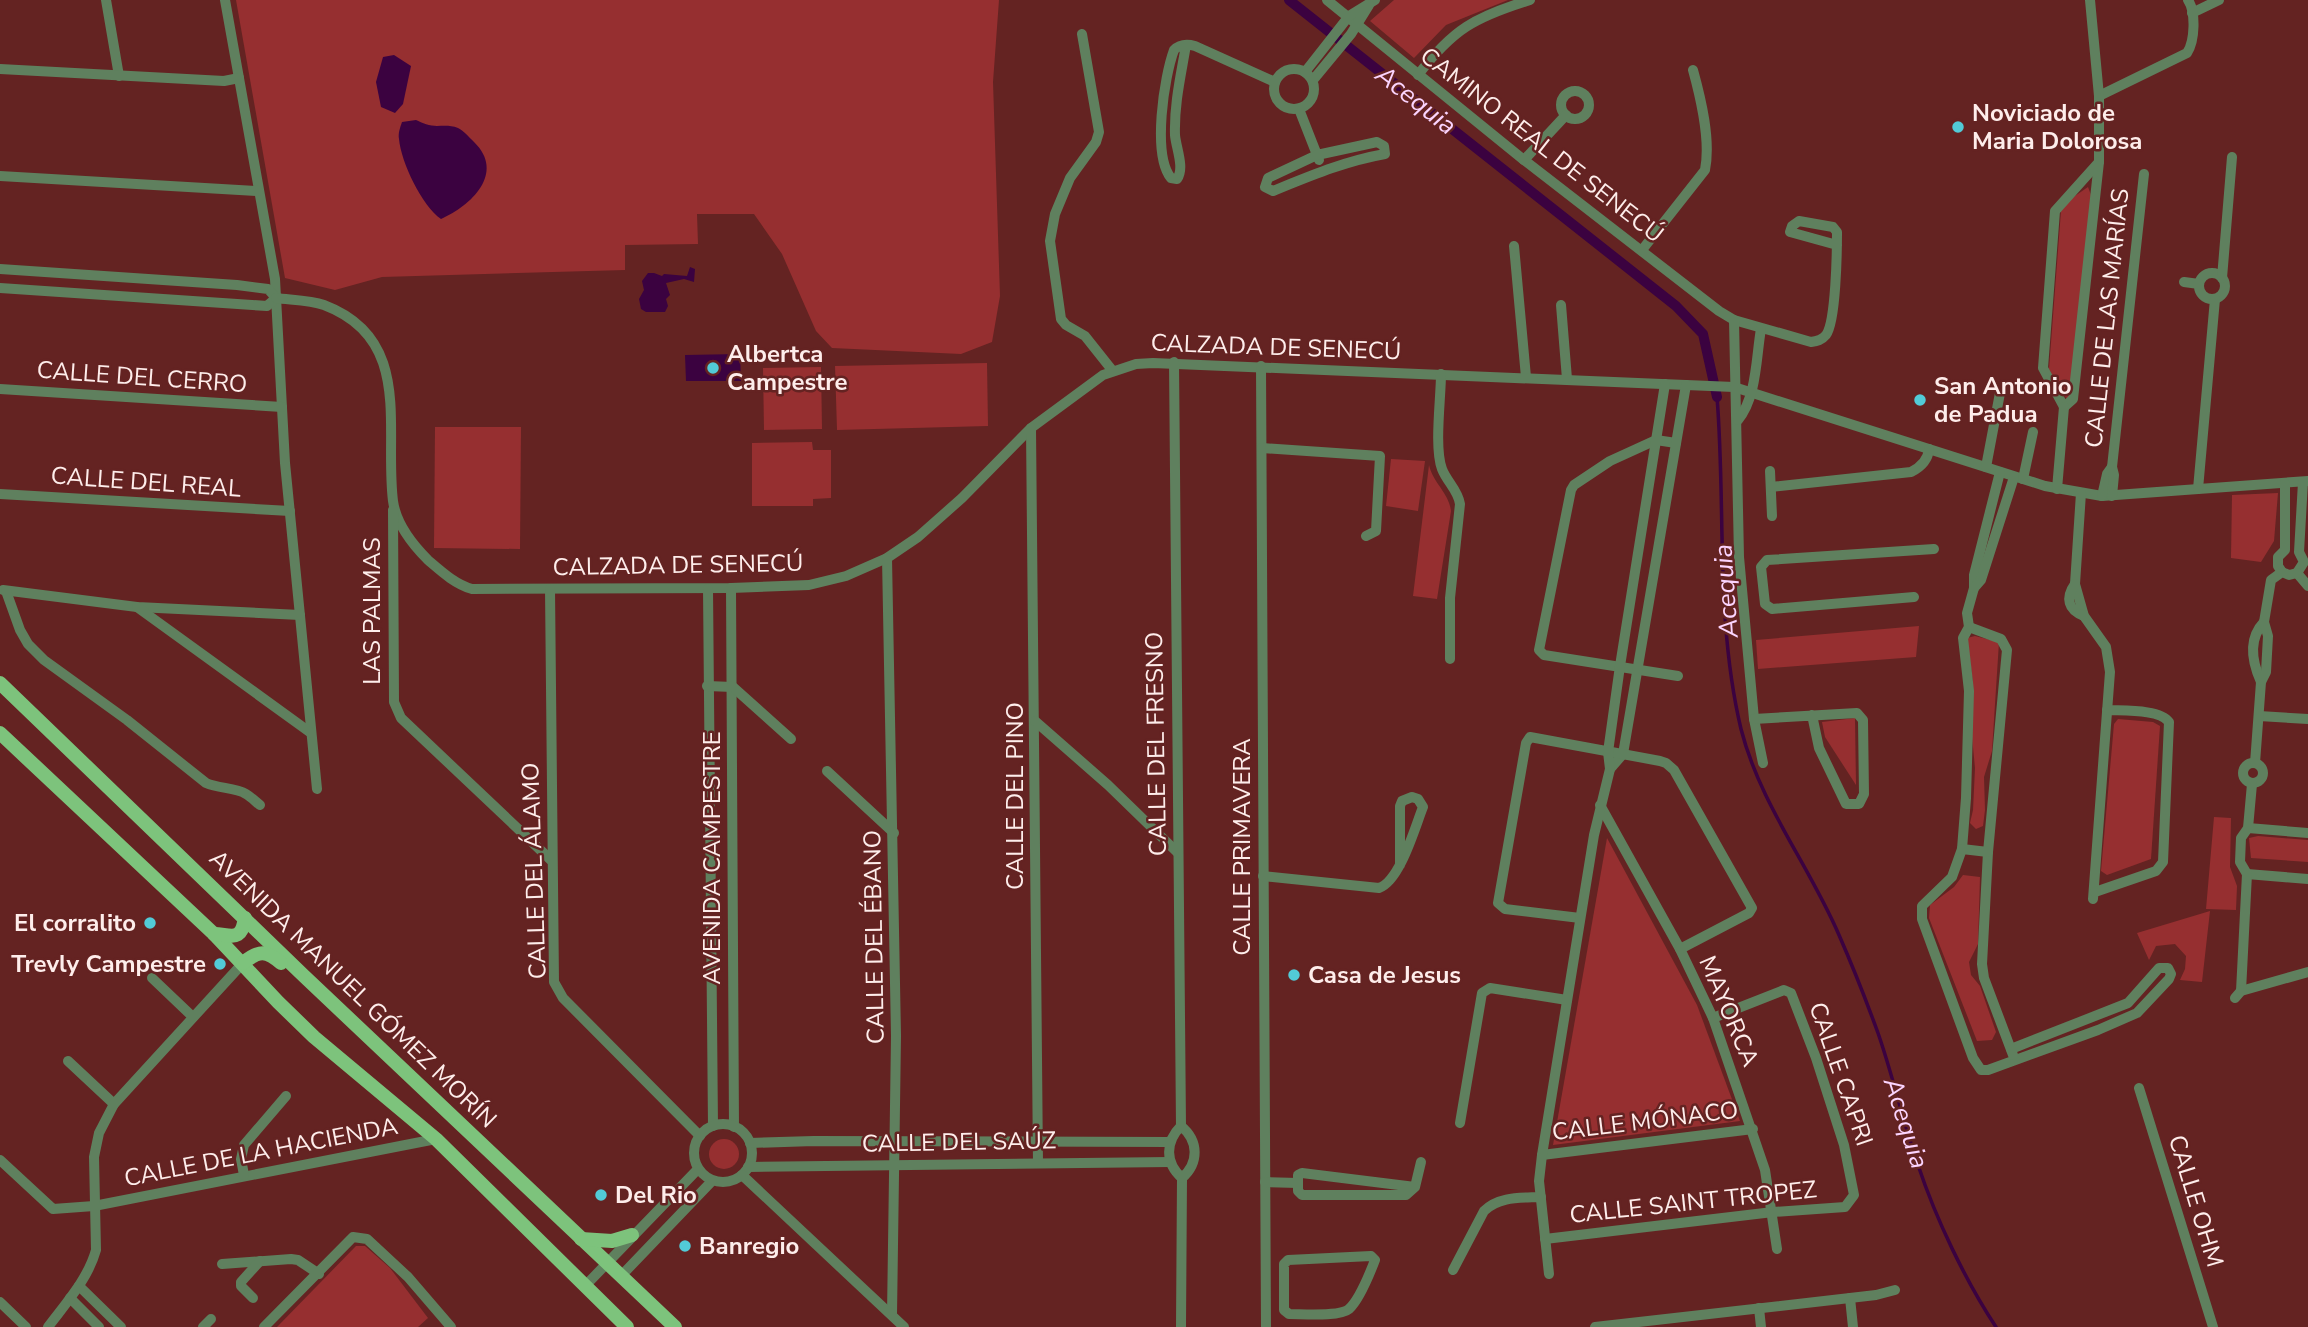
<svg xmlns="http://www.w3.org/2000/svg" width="2308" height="1327" font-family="'Nunito Sans',sans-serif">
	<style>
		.green { fill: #962f30 }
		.water { fill: #3b0240 }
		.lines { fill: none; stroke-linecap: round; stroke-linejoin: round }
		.stream { stroke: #3b0240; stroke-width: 3.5 }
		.canal { stroke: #3b0240; stroke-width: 10 }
		.minor { stroke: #5f805e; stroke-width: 10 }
		.major { stroke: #7dc37c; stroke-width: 14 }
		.poi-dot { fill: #52cbd7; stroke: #642322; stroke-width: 2.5 }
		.labels { text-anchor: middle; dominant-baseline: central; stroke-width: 5; stroke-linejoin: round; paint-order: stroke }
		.poi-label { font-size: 24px; font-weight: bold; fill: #feedeb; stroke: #642322; text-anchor: start }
		.street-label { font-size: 24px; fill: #feedeb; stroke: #642322 }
		.water-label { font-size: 26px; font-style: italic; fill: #fbd4fe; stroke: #642322 }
	</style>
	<rect width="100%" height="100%" fill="#642322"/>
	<g class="green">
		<path d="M236,0H999L993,82L1000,296L992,342L961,354L832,348L816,331L782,254L754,214H697L698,244L625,245V270L382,277L335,290L285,278Z"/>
		<path d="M1394,0H1508L1446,25L1414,58L1370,21Z"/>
		<path d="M2088,187L2091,195L2071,396L2067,398L2062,395L2049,369L2061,211L2072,198Z"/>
		<path d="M987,363L988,426L837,430L835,366Z"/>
		<path d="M821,367L822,429L764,430L763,368Z"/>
		<path d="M435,427H521L520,549L434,548Z"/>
		<path d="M812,442L813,450H831V498L813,499V506H752V443Z"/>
		<path d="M1391,459L1425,461L1418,511L1386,506Z"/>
		<path d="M1429,465C1433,483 1449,493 1451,511L1437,599L1413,596Z"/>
		<path d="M2278,493L2274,541L2261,562L2231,558L2232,495Z"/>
		<path d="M1919,626L1916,657L1758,669L1756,640Z"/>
		<path d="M1975,636L1999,642L1992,751L1984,777L1985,810L1983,826L1976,829L1970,823L1973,810L1975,768L1972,737L1973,683L1967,638Z"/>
		<path d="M1855,718L1856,785L1825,737L1822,722Z"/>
		<path d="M2118,719L2153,722L2160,726L2151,859L2107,875L2101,871L2114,724Z"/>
		<path d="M2214,817L2231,818L2230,867L2237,886L2236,910L2206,909Z"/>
		<path d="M2258,836L2308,840V862L2251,858L2249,838Z"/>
		<path d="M1607,838L1697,1005L1740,1121L1553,1145Z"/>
		<path d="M1963,875L1980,877L1978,944L1969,962L1971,975L1980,986L1996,1032L1992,1040L1977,1041L1929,918L1930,905L1954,887Z"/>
		<path d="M2210,911L2202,982L2180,980L2185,969L2186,956L2175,944L2156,946L2149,960L2137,933Z"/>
		<circle cx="724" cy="1154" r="15"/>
		<path d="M356,1246H365L390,1268L428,1318L418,1327H277Z"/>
	</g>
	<g class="water">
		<path d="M394,55L411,66L403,104L395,113L381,107L376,82L383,57Z"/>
		<path d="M416,120C422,123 430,126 437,126C444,126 450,125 458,128C464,131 469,137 474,142C506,173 471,206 441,219C422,206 401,162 399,139C398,133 400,128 402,122Z"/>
		<path d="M690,267L695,269L694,282L684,279L666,283L670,295L666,299L668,306L665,312H646L641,309L639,299L644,290L642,281L648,273H654L662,276L664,274L687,276Z"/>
		<path d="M740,354L741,381H686L685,355Z"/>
	</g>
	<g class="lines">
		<path class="stream" d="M1717,397C1726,507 1715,620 1741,729C1760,804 1809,865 1839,935C1853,967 1866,1000 1878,1033C1893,1076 1903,1122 1918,1165C1936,1219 1965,1280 1996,1327"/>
		<path class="canal" d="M1289,0L1676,306L1703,334L1717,397"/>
		<g class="minor">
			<path d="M106,0L119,76"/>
			<path d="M225,0L275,279L285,463L317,789"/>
			<path d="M1327,0L1524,160L1719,311L1734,320L1811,342C1817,341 1822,340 1826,335C1836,322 1837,251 1837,232L1833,227L1799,221L1792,226L1790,232L1837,245"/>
			<path d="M2192,13L2219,0"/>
			<path d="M1082,34L1099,132L1096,142L1070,178L1055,214L1050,241L1061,319L1066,325L1085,336L1112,370"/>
			<path d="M1186,45C1181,75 1174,104 1175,135C1176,148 1185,168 1177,179L1171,178C1152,155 1164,77 1174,50C1180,44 1188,44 1195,46L1275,82"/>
			<circle cx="1294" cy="89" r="20"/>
			<path d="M0,69L224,81L239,78"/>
			<path d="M1305,72L1349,16L1375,0"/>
			<path d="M1418,75C1453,29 1475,17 1530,0"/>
			<path d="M1313,80L1351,34L1369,5"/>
			<circle cx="1575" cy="105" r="14"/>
			<path d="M2099,96L2187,53C2195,41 2196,12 2188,0"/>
			<path d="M1299,109L1319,160"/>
			<path d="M1377,142L1384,146L1385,154C1345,161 1310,176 1273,191L1265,187L1268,178L1317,155Z"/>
			<path d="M1524,160L1566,115"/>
			<path d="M0,176L258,191"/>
			<path d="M1514,246L1526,377"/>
			<path d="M1642,250L1705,170C1711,140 1701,99 1693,70"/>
			<path d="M0,269L237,285L268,289L276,298"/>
			<circle cx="2212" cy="286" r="13"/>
			<path d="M2222,278L2232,157"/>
			<path d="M2184,282L2199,284"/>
			<path d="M0,288L267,306L276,298"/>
			<path d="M276,298C291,300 310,300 324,305C414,339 384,428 393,501C396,523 413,545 428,560C442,572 455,584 472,589L731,588L809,585L846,576L887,558L918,537L962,498L1031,428L1103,375L1136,364L1153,363L1734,387L2045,486L2102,496L2308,481"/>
			<path d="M1561,305L1567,379"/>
			<path d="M1734,320L1739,557L1754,719L1763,763"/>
			<path d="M1174,362L1181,1126C1165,1142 1165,1163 1182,1178L1181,1327"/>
			<path d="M1261,366L1266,1327"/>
			<path d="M1441,374C1441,398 1434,448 1442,469C1447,482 1458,490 1460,504L1450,598V659"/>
			<path d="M0,389L282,407"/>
			<path d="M2064,407L2073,399L2099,162V96L2090,0"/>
			<path d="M2064,407L2043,368L2055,211L2099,162"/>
			<path d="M1738,420C1757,397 1756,357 1761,329"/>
			<path d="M1031,428L1038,1163"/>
			<path d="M1676,443L1656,440L1610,461L1574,485L1571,490L1539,650L1544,655L1678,676"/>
			<path d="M1262,448L1380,456L1376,531L1366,536"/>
			<path d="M1986,467L2000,393"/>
			<path d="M1770,471L1772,516"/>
			<path d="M2000,472L1974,575V588L1967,613L1969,627L1963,638L1969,691L1966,798L1962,849L1952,877L1922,906V919L1973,1058L1981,1070H1988L2098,1030L2137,1013L2169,979L2171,974L2168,968H2159L2128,1003L2011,1049"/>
			<path d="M2023,479L2033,432"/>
			<path d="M1771,487L1911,472C1921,467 1928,460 1929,449"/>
			<path d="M2057,489L2064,407"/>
			<path d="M2198,489L2215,299"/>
			<path d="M2081,493L2075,584L2084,616L2106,647L2110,672L2093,899"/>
			<path d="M0,494L290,511"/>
			<path d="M2102,496L2107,474L2112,467"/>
			<path d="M2112,496L2114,475L2112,467L2144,174"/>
			<path d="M393,510L394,702L401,718L552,861"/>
			<path d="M887,558L896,1036L892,1315"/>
			<path d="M2282,572L2278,566V557L2285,550V483"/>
			<path d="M2297,573L2304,562L2299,552L2303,482"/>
			<path d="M2297,573L2308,586"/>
			<path d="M2075,584C2065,598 2068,610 2084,616"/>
			<path d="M731,588L734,1127"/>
			<path d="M1974,588L1981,580L2014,477"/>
			<path d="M550,589L554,982L563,998L700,1136"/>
			<path d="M708,589L713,1126"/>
			<path d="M3,590L137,607L300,615"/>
			<path d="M6,591L20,630L28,644L44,660L127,720L206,783C219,789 235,787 246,794C251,797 256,802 260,805"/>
			<path d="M1914,597L1772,609L1765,604L1761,567L1767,560L1934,549"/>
			<path d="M137,607L311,733"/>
			<path d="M1969,627L2001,639L2007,650L1988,852L1982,964L1984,978L2013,1055"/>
			<path d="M2261,682C2252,662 2248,639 2264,622"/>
			<path d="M707,686L733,687L791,739"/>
			<path d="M2259,716L2308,719"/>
			<path d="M1754,719L1857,713L1863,720L1864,794L1859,804H1846L1819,748L1812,715"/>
			<path d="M1035,721L1108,785L1178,853"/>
			<circle cx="2253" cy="773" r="10"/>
			<path d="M2255,763L2261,682L2266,672L2268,636L2264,622L2271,580L2282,572L2289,575L2297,573"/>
			<path d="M1610,769L1623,754L1686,385"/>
			<path d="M827,771L894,833"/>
			<path d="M1600,805L1680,949L1713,1018L1765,1170L1777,1249"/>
			<path d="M2248,828L2308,833"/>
			<path d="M1962,849L1988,852"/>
			<path d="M2247,874L2308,879"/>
			<path d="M1263,876L1379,888C1400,881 1415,827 1423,807L1418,799L1412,797L1402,801L1400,806V865"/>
			<path d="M2095,892L2156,871L2163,862L2169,722C2160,709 2123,711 2107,710"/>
			<path d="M1580,918L1505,909L1498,903L1526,743L1530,737L1660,761L1666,763L1674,770L1752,908L1749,913L1680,949"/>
			<path d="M152,978L193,1017"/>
			<path d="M2241,991L2247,874L2240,862L2241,838L2248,828L2252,784"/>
			<path d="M2235,998L2241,991L2308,972"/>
			<path d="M68,1061L114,1104"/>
			<path d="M2139,1088L2213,1327"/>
			<path d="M1460,1123L1482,993L1490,988L1567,1000"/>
			<circle cx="723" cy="1153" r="29"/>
			<path d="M1181,1126C1199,1141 1199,1163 1182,1178"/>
			<path d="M750,1143L814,1141L1170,1142"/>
			<path d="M1542,1155L1753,1129"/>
			<path d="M0,1160L53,1209L94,1206L436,1139"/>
			<path d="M748,1167L1170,1162"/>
			<path d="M244,1175L241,1159L244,1145L286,1096"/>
			<path d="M742,1175L904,1327"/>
			<path d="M1265,1182L1298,1183"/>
			<path d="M1415,1187L1302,1173L1298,1175V1191L1302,1195H1406L1415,1187L1421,1162"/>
			<path d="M1545,1239L1773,1212L1845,1207L1854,1195L1844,1145L1816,1058L1791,993L1784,990L1713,1018"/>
			<path d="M1371,1256L1375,1260C1370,1273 1359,1300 1349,1309C1340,1317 1303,1314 1289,1314L1284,1310V1264L1288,1260Z"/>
			<path d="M222,1264L291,1259L298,1260L319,1274"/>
			<path d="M1453,1270L1484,1211C1499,1196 1521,1198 1541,1197"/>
			<path d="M1549,1274L1539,1181L1542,1155L1594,835L1610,769L1608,752L1620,666L1665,384"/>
			<path d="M621,1276L712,1181"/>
			<path d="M79,1286L121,1327"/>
			<path d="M585,1286L698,1169"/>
			<path d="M70,1298L99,1327"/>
			<path d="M253,1298L241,1286V1282L260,1261"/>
			<path d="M1850,1298L1853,1327"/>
			<path d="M0,1302L26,1327"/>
			<path d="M1759,1308L1761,1327"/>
			<path d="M48,1327C66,1303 88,1279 96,1250L94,1157L99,1133L114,1104L243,963"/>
			<path d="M203,1327L211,1319"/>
			<path d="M264,1327L353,1237L367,1239L408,1277L451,1327"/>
			<path d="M1595,1327L1876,1295L1895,1290"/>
		</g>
		<g class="major">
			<path d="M0,683L304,976L675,1327"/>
			<path d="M0,733L214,934L278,1002L314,1037L436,1139L627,1327"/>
			<path d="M214,934C233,935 241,942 245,918"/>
			<path d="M243,963C259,950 266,950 281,963"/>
			<path d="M581,1239L612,1241L632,1235"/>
		</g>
	</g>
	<g class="poi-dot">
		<circle cx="1958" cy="127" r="7"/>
		<circle cx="713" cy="368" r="7"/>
		<circle cx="1920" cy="400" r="7"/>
		<circle cx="150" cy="923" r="7"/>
		<circle cx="220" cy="964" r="7"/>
		<circle cx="1294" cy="975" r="7"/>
		<circle cx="601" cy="1195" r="7"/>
		<circle cx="685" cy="1246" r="7"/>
	</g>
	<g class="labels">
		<g class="poi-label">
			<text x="1972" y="113">Noviciado de<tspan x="1972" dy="28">Maria Dolorosa</tspan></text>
			<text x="727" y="354">Albertca<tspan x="727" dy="28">Campestre</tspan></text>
			<text x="1934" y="386">San Antonio<tspan x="1934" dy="28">de Padua</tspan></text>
			<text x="136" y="923" text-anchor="end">El corralito</text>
			<text x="206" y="964" text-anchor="end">Trevly Campestre</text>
			<text x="1308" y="975">Casa de Jesus</text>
			<text x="615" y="1195">Del Rio</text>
			<text x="699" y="1246">Banregio</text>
		</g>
		<g class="street-label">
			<text transform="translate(1542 145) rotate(38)">CAMINO REAL DE SENECÚ</text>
			<text transform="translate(2107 318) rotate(-84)">CALLE DE LAS MARÍAS</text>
			<text transform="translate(1276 347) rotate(2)">CALZADA DE SENECÚ</text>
			<text transform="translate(142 377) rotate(4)">CALLE DEL CERRO</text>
			<text transform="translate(146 482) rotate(4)">CALLE DEL REAL</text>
			<text transform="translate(678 565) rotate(-1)">CALZADA DE SENECÚ</text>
			<text transform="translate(372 611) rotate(-90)">LAS PALMAS</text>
			<text transform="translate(1156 744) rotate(-91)">CALLE DEL FRESNO</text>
			<text transform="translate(1015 796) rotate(-90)">CALLE DEL PINO</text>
			<text transform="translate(1242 847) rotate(-90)">CALLE PRIMAVERA</text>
			<text transform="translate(712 858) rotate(-90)">AVENIDA CAMPESTRE</text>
			<text transform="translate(534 871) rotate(-92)">CALLE DEL ÁLAMO</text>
			<text transform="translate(874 937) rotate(-91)">CALLE DEL ÉBANO</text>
			<text transform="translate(353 989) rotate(44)">AVENIDA MANUEL GÓMEZ MORÍN</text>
			<text transform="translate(1729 1011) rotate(67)">MAYORCA</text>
			<text transform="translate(1841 1074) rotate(71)">CALLE CAPRI</text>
			<text transform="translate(1645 1121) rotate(-7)">CALLE MÓNACO</text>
			<text transform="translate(959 1142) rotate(-1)">CALLE DEL SAÚZ</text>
			<text transform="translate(261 1152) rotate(-11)">CALLE DE LA HACIENDA</text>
			<text transform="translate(2196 1201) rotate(73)">CALLE OHM</text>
			<text transform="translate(1693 1202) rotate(-6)">CALLE SAINT TROPEZ</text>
		</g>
		<g class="water-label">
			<text transform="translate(1416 100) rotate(38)">Acequia</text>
			<text transform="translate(1726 591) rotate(-94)">Acequia</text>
			<text transform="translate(1906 1123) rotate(72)">Acequia</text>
		</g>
	</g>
</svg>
